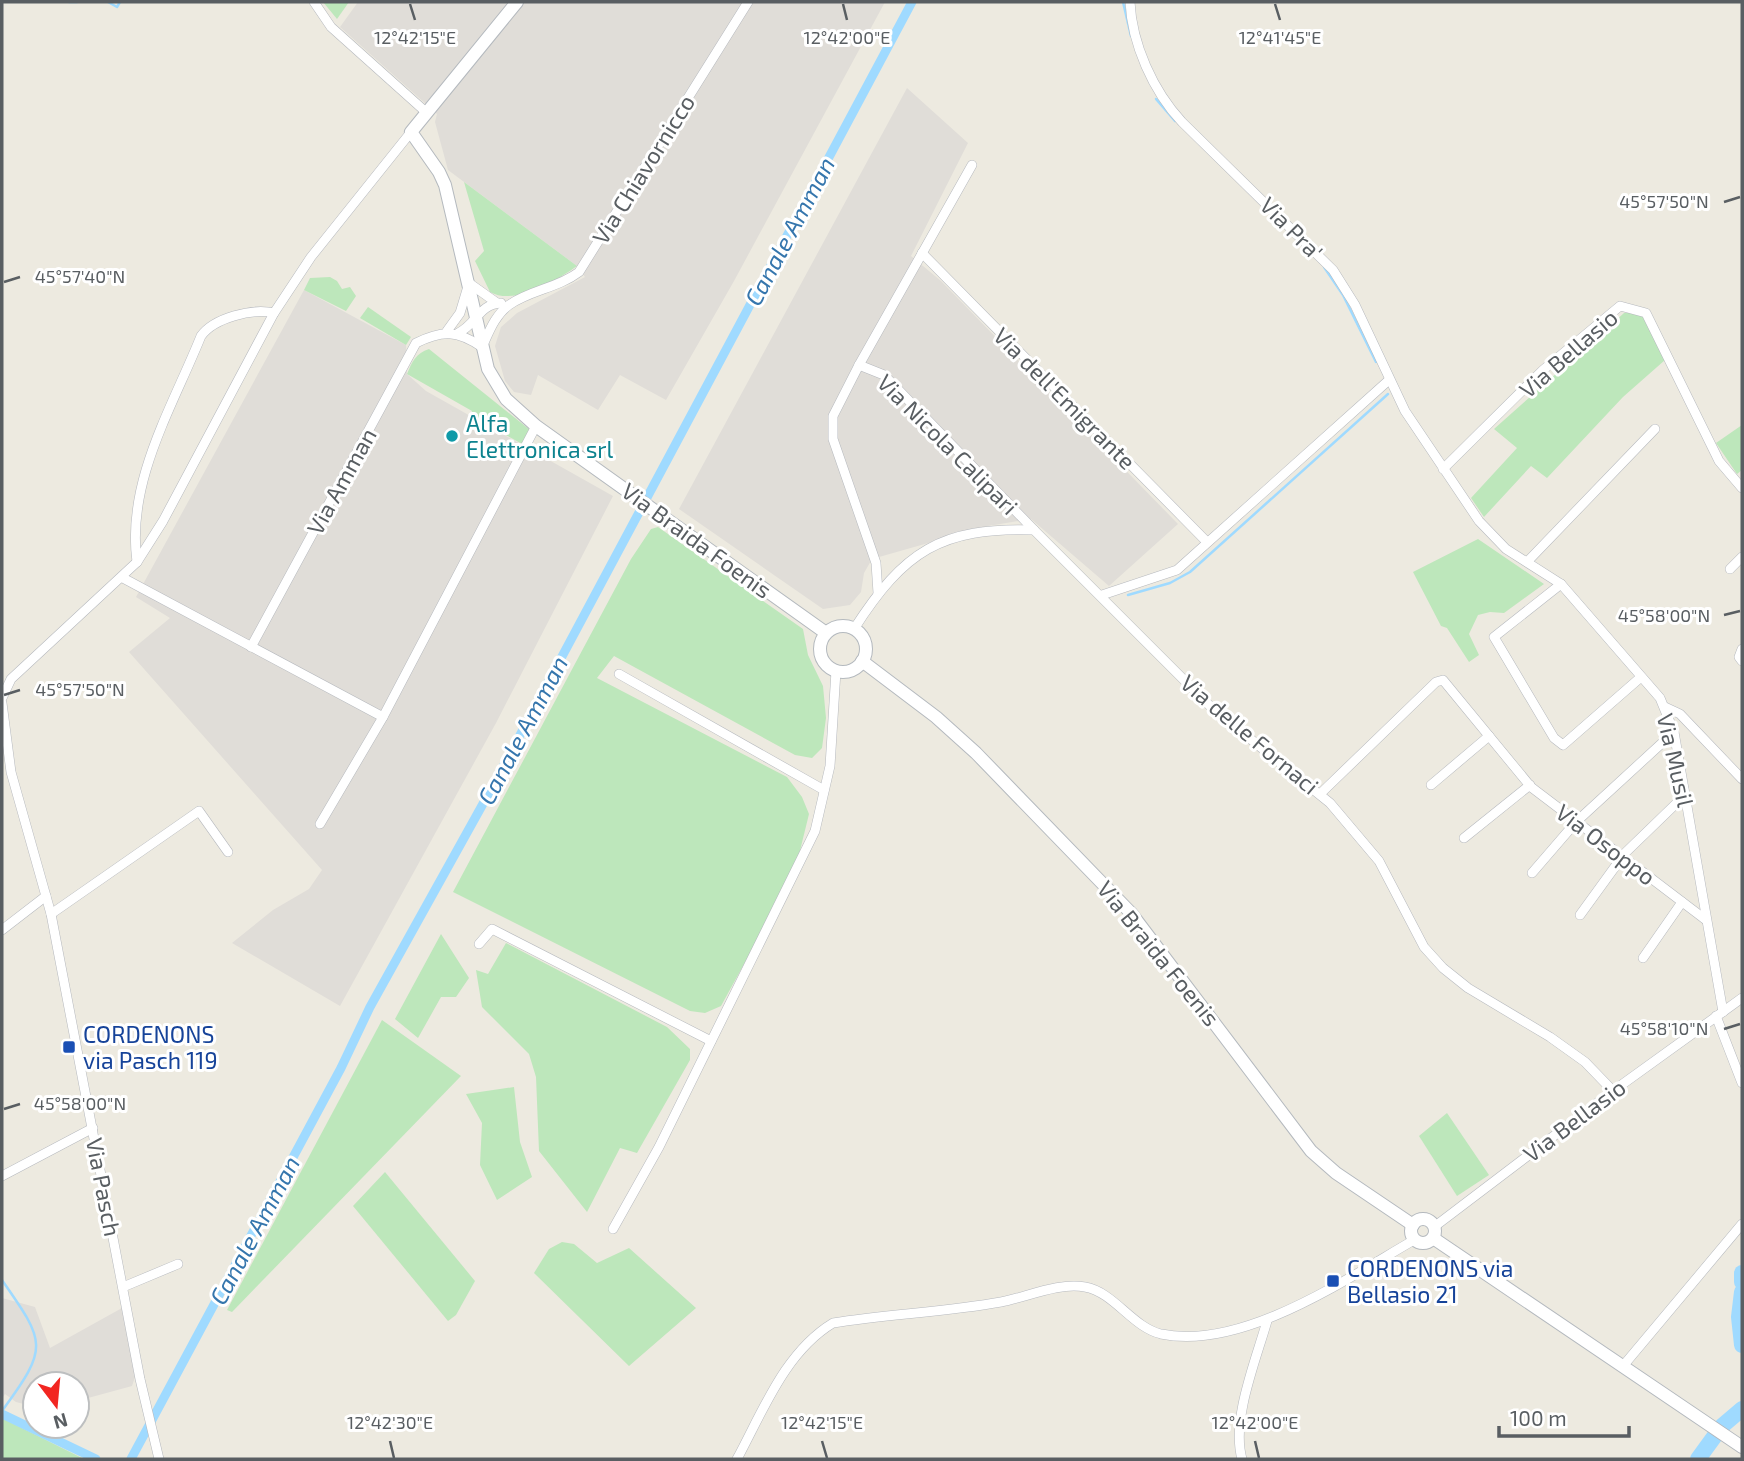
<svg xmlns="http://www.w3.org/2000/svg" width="1744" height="1461" font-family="'Exo 2',sans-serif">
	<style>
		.industrial { fill: #e0ddd8 }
		.green { fill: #bde7bb }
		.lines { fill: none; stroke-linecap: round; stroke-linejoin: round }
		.stream { stroke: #9fdaff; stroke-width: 2.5 }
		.canal { stroke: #9fdaff; stroke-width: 9 }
		.river { stroke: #9fdaff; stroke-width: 16 }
		.street-casing { stroke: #b6b9be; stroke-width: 10 }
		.secondary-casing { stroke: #b4b9be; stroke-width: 14 }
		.street { stroke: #fff; stroke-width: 9 }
		.secondary { stroke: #fff; stroke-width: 12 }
		.ticks { fill: none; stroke: #595e62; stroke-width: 2.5 }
		.culture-dot { fill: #0f9aa8; stroke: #fff; stroke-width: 2.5 }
		.transit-dot { fill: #1a4fb4; stroke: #fff; stroke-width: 2.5 }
		.labels { text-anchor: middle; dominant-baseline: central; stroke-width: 6; stroke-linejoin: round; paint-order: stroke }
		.street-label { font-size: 23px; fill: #595e62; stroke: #fff }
		.culture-label { font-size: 23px; fill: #0d838f; stroke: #fff; text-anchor: start }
		.transit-label { font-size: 23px; fill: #164399; stroke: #fff; text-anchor: start }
		.water-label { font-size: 24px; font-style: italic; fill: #3576ad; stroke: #fff }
		.ticks-label { font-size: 18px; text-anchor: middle; fill: #595e62; stroke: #fff; stroke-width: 6; stroke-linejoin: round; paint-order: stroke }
	</style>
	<rect width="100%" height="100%" fill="#edeae0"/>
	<g class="industrial">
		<path d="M358,2H885L734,281L666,400L620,375L598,410L538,375L531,395L514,392L505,381L495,346L501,327L517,313L585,277L577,266L448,170L435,122L437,114L340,27Z"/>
		<path d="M907,88L968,143L911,256L941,281L1178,524L1109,586L1031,519L988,526L872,559L864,573L861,592L850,605L823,609L679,509Z"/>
		<path d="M304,290L406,345L407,374L426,391L613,496L496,723L340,1006L232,943L273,910L309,889L322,870L129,652L170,618L136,597Z"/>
		<path d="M2,1298L35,1307L50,1348L122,1308L135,1377L132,1386L77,1401V1384H35V1407L16,1402L5,1394L2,1399Z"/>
	</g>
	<g class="green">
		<path d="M323,2H349L337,19Z"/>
		<path d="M464,182L577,266C556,281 515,306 490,292L475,261L484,251Z"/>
		<path d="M330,277L337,281L342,289L350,287L356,296L346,311L304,290L310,278Z"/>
		<path d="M368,307L411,337L406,345L360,318Z"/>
		<path d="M1624,313H1637L1643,317L1665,360L1623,397L1547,478L1531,466L1484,517L1471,498L1517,448L1494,429Z"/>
		<path d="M429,349L530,430L524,445L471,416L472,411L407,374C412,362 416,353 429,349Z"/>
		<path d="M1742,425V470L1737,474L1716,443Z"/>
		<path d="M658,527L803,629L808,655L823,686L826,718L822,748L812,758L795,755L614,656L597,678L787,777L802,797L809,814L795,871L721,1006L705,1013L690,1011L453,892L631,559L651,529Z"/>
		<path d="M1478,539L1544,584L1504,613L1490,612L1478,615L1469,634L1479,655L1469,662L1447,628L1441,626L1413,572Z"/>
		<path d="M441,934L469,978L456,997H441L418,1038L395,1019Z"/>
		<path d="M506,943L667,1027L690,1049V1060L637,1153L620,1148L587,1212L539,1151L536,1077L529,1054L482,1007L476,970L488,974Z"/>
		<path d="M382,1020L461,1076L232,1312L227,1310Z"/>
		<path d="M514,1087L520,1142L532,1177L497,1200L480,1165L482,1123L466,1094Z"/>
		<path d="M1447,1113L1489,1175L1457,1196L1419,1136Z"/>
		<path d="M385,1172L475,1281L456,1315L448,1321L353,1206Z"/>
		<path d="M562,1242L574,1244L597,1263L629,1248L696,1308L629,1366L534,1273L549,1249Z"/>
		<path d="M2,1418L84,1459H2Z"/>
	</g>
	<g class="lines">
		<g class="stream">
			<path d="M69,2H77"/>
			<path d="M108,2L117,7L120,2"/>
			<path d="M1123,2L1131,36"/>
			<path d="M1156,99L1175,121"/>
			<path d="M1324,267L1343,295L1376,362"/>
			<path d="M1128,595L1170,583L1190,572L1388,394"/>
			<path d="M2,1280C46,1343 49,1347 2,1411"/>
		</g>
		<g class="canal">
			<path d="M2,1414L96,1459"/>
			<path d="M131,1459L341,1068L370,1007L489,793L912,2"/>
		</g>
		<g class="river">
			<path d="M1742,1273V1282"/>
			<path d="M1742,1292L1739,1317L1742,1345"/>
			<path d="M1698,1459L1722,1426L1742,1409"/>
		</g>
		<g class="street-casing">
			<g id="street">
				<path d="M314,2L331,27L427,113"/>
				<path d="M1130,2C1132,44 1153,91 1182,122L1333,270L1355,305L1405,411L1479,521L1506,549L1561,584L1660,698L1674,732L1723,1012"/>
				<path d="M922,253L1207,542"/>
				<path d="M447,331L460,313L469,283L497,303"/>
				<path d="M458,333C476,325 479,304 501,303"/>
				<path d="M859,365L884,375L1034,530"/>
				<path d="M1443,469L1543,370L1620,306L1646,313L1719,461L1742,488"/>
				<path d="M137,562C126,482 172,408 201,336C214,318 252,308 274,313"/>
				<path d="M1527,562L1655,429"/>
				<path d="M1730,569L1742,557"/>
				<path d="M123,578L383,717L536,426"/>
				<path d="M1561,584L1494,637L1554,738L1563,745L1641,677"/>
				<path d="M878,593L876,563L833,439V416L859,365L972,165"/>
				<path d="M1102,595L1177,570L1389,380"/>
				<path d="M854,629C904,551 941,527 1034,530L1212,708L1330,803L1379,861L1424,947L1443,968L1468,988L1550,1037L1585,1062L1613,1091"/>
				<path d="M251,647L416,343C442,330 457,330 482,347C489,332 495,315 509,305C530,290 558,288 579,272L748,2"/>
				<path d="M1742,649L1739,657L1742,661"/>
				<path d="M619,674L824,790"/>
				<path d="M2,698L11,679L137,562L163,521L274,313L311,257L411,132"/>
				<path d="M2,703L11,772L51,914L140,1379L159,1459"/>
				<path d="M1665,707L1680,714L1742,779"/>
				<path d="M1431,785L1489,736"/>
				<path d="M1320,794L1436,682L1443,680L1531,787L1706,920"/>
				<path d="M320,824L383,717"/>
				<path d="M1464,838L1530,785"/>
				<path d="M1532,873L1576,822L1674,732"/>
				<path d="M51,914L199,811L228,852"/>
				<path d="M1580,915L1625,853L1685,795"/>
				<path d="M2,930L46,896"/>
				<path d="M479,944L492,929L711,1041"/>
				<path d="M1643,958L1682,902"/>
				<path d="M1716,1016L1742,1083"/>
				<path d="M2,1176L93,1128"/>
				<path d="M1434,1227L1613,1091L1742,998"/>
				<path d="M613,1229L659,1147L815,831L830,766L836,671"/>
				<path d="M123,1287L178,1264"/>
				<path d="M1623,1366L1742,1224"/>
				<path d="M737,1459C763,1411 785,1352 833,1323C889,1314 946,1312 1001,1302C1027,1297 1059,1282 1085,1287C1114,1292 1132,1327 1161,1334C1242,1351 1346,1279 1414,1240"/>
				<path d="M1242,1459C1231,1420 1256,1360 1267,1321"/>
			</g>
		</g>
		<g class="secondary-casing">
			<g id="secondary">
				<path d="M517,2L411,132L439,172L445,185L488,369L506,399L536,426L826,633"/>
				<circle cx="843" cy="649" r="23"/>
				<path d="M862,661L936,717L976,753L1131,913L1311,1151L1336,1173L1413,1225"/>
				<circle cx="1423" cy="1231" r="12"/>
				<path d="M1433,1238L1742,1447"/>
			</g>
		</g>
		<use href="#street" class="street"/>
		<use href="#secondary" class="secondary"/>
	</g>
	<path class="ticks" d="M410,4L415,20M843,4L847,20M1275,4L1280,20M1724,202L1740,197M4,282L20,277M1724,615L1740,611M4,695L20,690M1724,1029L1740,1024M4,1109L20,1104M390,1441L394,1458M822,1441L827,1458M1255,1441L1259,1458"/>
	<circle class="culture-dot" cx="452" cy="436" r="7"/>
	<g class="transit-dot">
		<rect x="62" y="1040" width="14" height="14" rx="3.5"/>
		<rect x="1326" y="1274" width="14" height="14" rx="3.5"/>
	</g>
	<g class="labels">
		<g class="street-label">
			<text transform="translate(643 169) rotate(-58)">Via Chiavornicco</text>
			<text transform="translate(1292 228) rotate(45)">Via Pra'</text>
			<text transform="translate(1568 353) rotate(-41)">Via Bellasio</text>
			<text transform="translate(1065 398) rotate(45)">Via dell'Emigrante</text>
			<text transform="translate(948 444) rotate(45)">Via Nicola Calipari</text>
			<text transform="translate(341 481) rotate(-61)">Via Amman</text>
			<text transform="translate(697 540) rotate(36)">Via Braida Foenis</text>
			<text transform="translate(1250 734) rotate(40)">Via delle Fornaci</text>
			<text transform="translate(1676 760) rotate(77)">Via Musil</text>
			<text transform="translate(1606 844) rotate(37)">Via Osoppo</text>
			<text transform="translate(1159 953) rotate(51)">Via Braida Foenis</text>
			<text transform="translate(1574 1120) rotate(-37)">Via Bellasio</text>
			<text transform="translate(104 1187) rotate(79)">Via Pasch</text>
		</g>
		<g class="culture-label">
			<text x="466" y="423">Alfa<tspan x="466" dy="26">Elettronica srl</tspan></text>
		</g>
		<g class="transit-label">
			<text x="83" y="1034">CORDENONS<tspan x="83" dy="26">via Pasch 119</tspan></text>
			<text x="1347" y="1268">CORDENONS via<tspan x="1347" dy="26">Bellasio 21</tspan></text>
		</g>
		<g class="water-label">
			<text transform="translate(789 231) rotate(-62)">Canale Amman</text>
			<text transform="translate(522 730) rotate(-62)">Canale Amman</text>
			<text transform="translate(254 1230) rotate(-62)">Canale Amman</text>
		</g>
	</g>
	<g class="ticks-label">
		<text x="415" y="44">12°42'15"E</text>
		<text x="847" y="44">12°42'00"E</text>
		<text x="1280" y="44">12°41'45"E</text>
		<text x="1664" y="208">45°57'50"N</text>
		<text x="80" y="283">45°57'40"N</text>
		<text x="1664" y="622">45°58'00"N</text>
		<text x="80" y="696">45°57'50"N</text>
		<text x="1664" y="1035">45°58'10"N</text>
		<text x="80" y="1110">45°58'00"N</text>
		<text x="390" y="1429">12°42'30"E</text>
		<text x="822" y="1429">12°42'15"E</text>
		<text x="1255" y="1429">12°42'00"E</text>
	</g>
	<rect width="1744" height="1461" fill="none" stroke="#595e62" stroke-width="7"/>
	<g transform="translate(56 1405) rotate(164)"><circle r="33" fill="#ffffff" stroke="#bdbfc0" stroke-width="2"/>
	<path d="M0-5L12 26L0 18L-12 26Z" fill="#f22621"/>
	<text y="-10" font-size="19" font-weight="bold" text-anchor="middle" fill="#595e62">N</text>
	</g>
	<path d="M1499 1426v10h130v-10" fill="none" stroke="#595e62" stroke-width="3.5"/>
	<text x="1510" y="1426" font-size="21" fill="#595e62" stroke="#ffffff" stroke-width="5" paint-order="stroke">100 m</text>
</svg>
